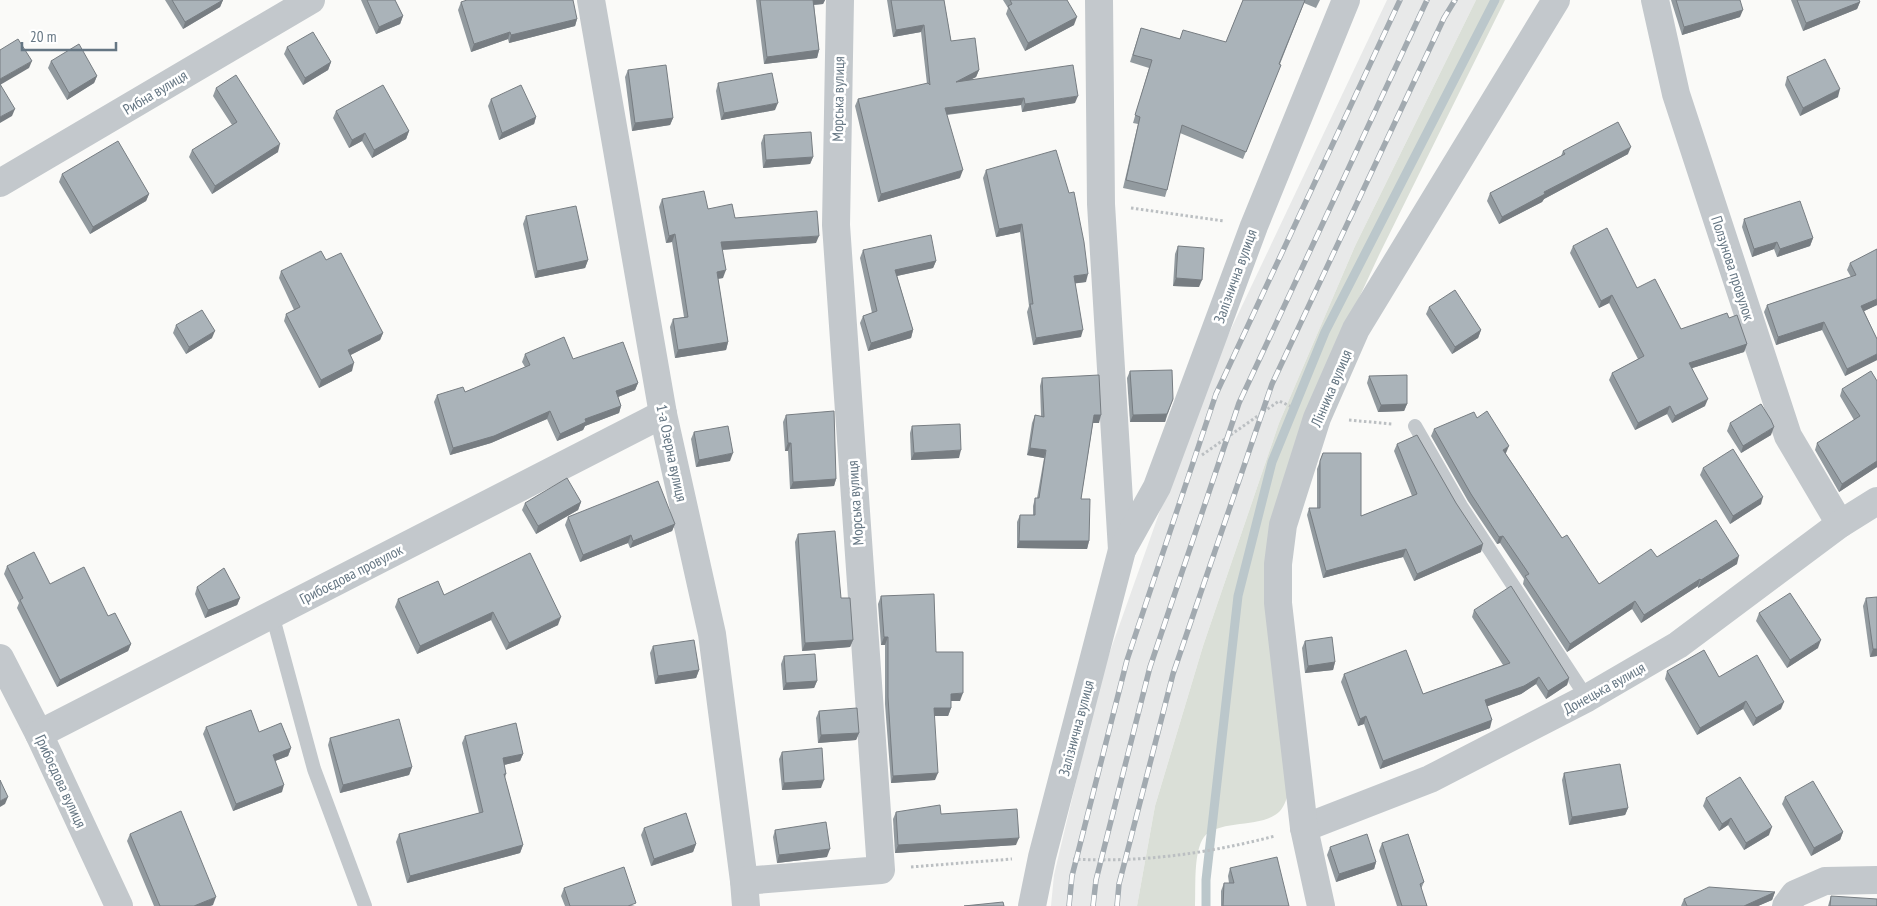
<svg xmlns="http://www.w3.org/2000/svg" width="1877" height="906" font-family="'PT Sans Narrow',sans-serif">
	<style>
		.built { fill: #e8e9e9 }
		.green { fill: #dadfd7 }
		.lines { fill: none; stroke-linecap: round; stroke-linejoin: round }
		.stream { stroke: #bbc7cb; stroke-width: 9 }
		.path { stroke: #bbbfc2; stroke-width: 3; stroke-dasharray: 2.5 2.5; stroke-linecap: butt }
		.lane { stroke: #c3c8cc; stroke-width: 14 }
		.street { stroke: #c3c8cc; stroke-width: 28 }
		.rail-casing { stroke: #a2aab0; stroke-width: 5.5 }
		.rail { stroke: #fff; stroke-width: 4; stroke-dasharray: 11; stroke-linecap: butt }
		.wall { fill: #929a9f }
		.shaded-wall { fill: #777d82 }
		.building { fill: #aab3b9; stroke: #777d82 }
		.labels { text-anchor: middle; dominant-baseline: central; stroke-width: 5; stroke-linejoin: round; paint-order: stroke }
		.street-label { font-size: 15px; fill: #657683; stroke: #fff }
	</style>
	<rect width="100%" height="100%" fill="#fafaf8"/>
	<path class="built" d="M1387,0H1476L1355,246L1279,423L1203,646L1155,806L1137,906H1051L1054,875L1101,677L1205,384Z"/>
	<path class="green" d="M1476,0H1505L1379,255L1325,371L1274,522L1289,794C1286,799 1284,807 1280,811C1263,829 1218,819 1204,837C1193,852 1196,888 1195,906H1137L1155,806L1203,646L1279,423L1355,246Z"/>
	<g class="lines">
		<path class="stream" d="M1206,906V880L1238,596L1272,462L1325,332L1495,0"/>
		<g class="path">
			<path d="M1131,208L1224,221"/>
			<path d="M1349,420L1392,424"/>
			<path d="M1202,455L1279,401L1290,406"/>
			<path d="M1073,859C1141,863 1210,853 1275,836"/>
			<path d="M911,867L1012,859"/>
		</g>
		<g class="lane">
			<path d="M1415,426L1461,506L1587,698"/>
			<path d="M272,614L314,769L365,906"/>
		</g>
		<g class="street">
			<path d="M591,0L663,414L712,634L744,881L746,906"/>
			<path d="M1099,0L1101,204L1122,550"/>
			<path d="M1655,0L1676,94L1788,436L1840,524"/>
			<path d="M0,183L311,0"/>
			<path d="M0,658L39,734L119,906"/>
			<path d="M39,734L663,414"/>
			<path d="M1304,828L1430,779L1587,698L1678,645L1840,524L1877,501"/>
			<path d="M744,881L881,870L836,225L840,0"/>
			<path d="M1032,906L1042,857L1122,550L1157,487L1254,226L1346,0"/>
			<path d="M1321,906L1304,828L1278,603V564L1283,525L1317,418L1356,329L1556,0"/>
			<path d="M1786,906L1795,894L1825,881L1877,880"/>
		</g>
		<g class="rail-casing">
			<g id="rail">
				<path d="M1069,906L1072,876L1127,660L1216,394L1400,0"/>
				<path d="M1093,906L1096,880L1150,667L1239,403L1427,0"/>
				<path d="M1117,906L1119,884L1173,674L1272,384L1444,18L1455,0"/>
			</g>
		</g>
		<use href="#rail" class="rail"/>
	</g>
	<g class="wall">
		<path d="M165,0H223L220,7L183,29Z"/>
		<path d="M361,0H395L403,16L400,24L376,34Z"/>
		<path d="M756,0H825L823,4L814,5L819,50L817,58L764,64Z"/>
		<path d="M887,0H944L951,41L979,70L976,77L971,79L1075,103L1022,112L1021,105L947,115L960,178L878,202L855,106L858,99L927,84L921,32L893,37Z"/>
		<path d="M1003,0H1067L1074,25L1025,51L1006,14L1008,8Z"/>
		<path d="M1243,0H1320L1316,8L1304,3L1280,64L1278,72L1243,159L1180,133L1167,190L1165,197L1123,188L1138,124L1133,123L1149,68L1130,62L1141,28L1180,39L1226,42Z"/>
		<path d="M1671,0H1740V17L1682,35Z"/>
		<path d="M1791,0H1859L1860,2L1857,9L1803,31Z"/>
		<path d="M461,2L577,19L575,26L509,43L508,39L471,52L458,10Z"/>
		<path d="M287,47L331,62L328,70L303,85L284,54Z"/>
		<path d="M51,61L97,76L94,83L67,100L48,68Z"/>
		<path d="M628,70L673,118L670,125L632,131L625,77Z"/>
		<path d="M1787,77L1838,97L1800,116L1785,85Z"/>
		<path d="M718,83L775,110L721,120L716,91Z"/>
		<path d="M216,88L278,152L212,194L189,157L192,150L232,125L213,96Z"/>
		<path d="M491,99L536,117L534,124L499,140L488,106Z"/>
		<path d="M336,111L409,131L406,139L372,158L362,141L349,148L333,118Z"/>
		<path d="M764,135L813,157L810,164L763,168L761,143Z"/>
		<path d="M1563,151L1628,154L1544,199L1542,202L1499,224L1487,201L1490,193L1561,156Z"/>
		<path d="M986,170L1086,282L1075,283L1081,337L1033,345L1027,312L1029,306L1020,232L996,237L983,178Z"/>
		<path d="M62,174L149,194L146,201L90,234L59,182Z"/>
		<path d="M662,199L708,209L816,243L722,250L723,278L718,279L728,342L726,350L675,358L670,327L673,319L684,317L672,242L666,243L659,207Z"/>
		<path d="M526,216L588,260L585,268L535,278L523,224Z"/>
		<path d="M1744,219L1813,238L1810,246L1777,257L1774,249L1752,257L1742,227Z"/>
		<path d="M1178,246L1199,287L1173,286L1175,254Z"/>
		<path d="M1573,246L1637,288L1681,329L1729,318L1747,344L1744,352L1692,368L1705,406L1672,423L1667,414L1635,430L1609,380L1612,373L1638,359L1609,303L1599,308L1570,253Z"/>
		<path d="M863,250L936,261L933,268L897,276L913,330L911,338L868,351L860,323L863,316L872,313L860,258Z"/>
		<path d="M326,260L383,333L380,340L350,355L352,371L319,388L284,321L286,314L294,310L279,278L281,271Z"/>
		<path d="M1850,263L1877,305L1864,311L1877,339V360L1845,376L1822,330L1776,345L1764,312L1767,305L1851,277L1847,270Z"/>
		<path d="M1429,307L1481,330L1478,338L1452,354L1426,314Z"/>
		<path d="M176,325L212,338L186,354L173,333Z"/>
		<path d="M525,354L573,359L638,383L635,390L618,397L621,406L619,413L585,426L583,430L557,441L547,419L491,443L450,455L434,402L437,395L465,392L525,367L522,362Z"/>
		<path d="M1130,371L1173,399L1165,422H1130L1127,378Z"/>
		<path d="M1369,376L1407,404L1404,411L1378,412L1367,383Z"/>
		<path d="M1042,378L1099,423H1093L1081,499L1089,541L1087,549L1017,548V522L1020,515H1033V506L1035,498H1037L1044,458L1027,455L1032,423L1035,415L1041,416L1040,386Z"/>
		<path d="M1877,381V467L1839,492L1815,450L1817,443L1854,420L1840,396L1842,389Z"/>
		<path d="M786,415L836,479L834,486L790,489L788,451H785L783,422Z"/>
		<path d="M1477,418L1506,453V454L1562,538L1599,584L1657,557L1737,564L1698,588V586L1641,623L1632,609L1567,652L1523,584L1524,579L1500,543L1497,544L1468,501L1431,436L1434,429Z"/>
		<path d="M1730,423L1771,435L1741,453L1727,431Z"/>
		<path d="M912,426L959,458L911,460L910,433Z"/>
		<path d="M694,432L730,461L696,467L691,439Z"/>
		<path d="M1397,444L1481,552L1414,581L1403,557L1323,578L1307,515L1309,508H1317V469L1323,453L1361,516L1412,496L1394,451Z"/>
		<path d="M1703,468L1761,504L1730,524L1700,475Z"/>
		<path d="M581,502L578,510L536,534L522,510L525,503Z"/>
		<path d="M568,517L675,524L672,531L630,548L628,543L580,562L565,525Z"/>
		<path d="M798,534L841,598L853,640L850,647L802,651L795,542Z"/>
		<path d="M7,566L50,584L108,616L131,644L128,651L57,687L17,608L19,603L4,574Z"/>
		<path d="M197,587L240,598L237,605L205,618L195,594Z"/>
		<path d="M444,595L558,625L506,650L491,620L417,654L395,607L398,599Z"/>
		<path d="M881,596L936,652L960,701H951V708L948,716H934L935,780L891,783L885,704V645H881L878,604Z"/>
		<path d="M1866,598L1877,656L1870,657L1863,606Z"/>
		<path d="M1474,610L1569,678L1567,685L1546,699L1536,684L1521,694L1487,706L1490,728L1380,769L1364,724L1358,726L1341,682L1344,674L1423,694L1503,665L1472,617Z"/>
		<path d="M1759,613L1818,648L1787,668L1756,621Z"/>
		<path d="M1305,641L1335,662L1333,670L1305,673L1302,648Z"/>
		<path d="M653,646L699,670L696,678L655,684L650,653Z"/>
		<path d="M784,656L817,681L814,688L783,690L781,664Z"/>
		<path d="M1667,671L1719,677L1781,709L1753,726L1743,709L1697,735L1665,679Z"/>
		<path d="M819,711L859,733L856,740L818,743L816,718Z"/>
		<path d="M206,727L259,732L291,748L288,756L275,761L282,792L233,811L203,734Z"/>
		<path d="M465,736L523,754L520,761L504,765L506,774L505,778L523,845L520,853L407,883L396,842L399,834L479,813L462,743Z"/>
		<path d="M330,738L412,767L409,775L340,793L328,745Z"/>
		<path d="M782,752L821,788L782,790L779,759Z"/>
		<path d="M1564,773L1628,808L1625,815L1569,825L1562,780Z"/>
		<path d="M1785,797L1843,832L1840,840L1811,856L1782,804Z"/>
		<path d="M1706,798L1769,835L1744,850L1728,825L1719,831L1703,806Z"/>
		<path d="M896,812L941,814L1016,845L895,853L893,819Z"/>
		<path d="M644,828L696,844L693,852L651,866L641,835Z"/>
		<path d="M775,830L827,857L777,863L773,837Z"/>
		<path d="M130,834L213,905L210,906H154L127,841Z"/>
		<path d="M1382,843L1424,882L1421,889L1427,906H1397L1379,851Z"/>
		<path d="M1330,847L1376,862L1374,869L1336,882L1327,855Z"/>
		<path d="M1230,868L1289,906H1221V891L1224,883H1229L1228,876Z"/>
		<path d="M564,888L635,906H565L561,896Z"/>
		<path d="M1775,892L1772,900L1758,906H1681L1684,899Z"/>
		<path d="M1831,896L1877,906H1828Z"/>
	</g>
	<g class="shaded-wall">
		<path d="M223,0L220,7L183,29L185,22Z"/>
		<path d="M812,0H825L823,4L810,5Z"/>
		<path d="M1860,2L1857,9L1803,31L1806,23Z"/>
		<path d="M1743,10L1740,17L1682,35L1684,27Z"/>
		<path d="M403,16L400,24L376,34L379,27Z"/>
		<path d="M1077,17L1074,25L1025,51L1028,43Z"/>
		<path d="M577,19L575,26L509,43L511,35Z"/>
		<path d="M924,25L921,32L893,37L896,30Z"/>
		<path d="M510,32L508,39L471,52L474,44Z"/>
		<path d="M819,50L817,58L764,64L767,57Z"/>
		<path d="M32,61L29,68L0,85V79Z"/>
		<path d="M331,62L328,70L303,85L305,78Z"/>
		<path d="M979,70L976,77L953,89L956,82Z"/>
		<path d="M97,76L94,83L67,100L69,93Z"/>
		<path d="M1840,89L1838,97L1800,116L1803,108Z"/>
		<path d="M1078,96L1075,103L1022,112L1025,104Z"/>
		<path d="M1024,98L1021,105L942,115L945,108Z"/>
		<path d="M778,103L775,110L721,120L724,113Z"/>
		<path d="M15,109L12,116L0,123V117Z"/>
		<path d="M536,117L534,124L499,140L502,133Z"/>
		<path d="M673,118L670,125L632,131L635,123Z"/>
		<path d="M409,131L406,139L372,158L374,150Z"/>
		<path d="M365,133L362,141L349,148L352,140Z"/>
		<path d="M280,144L278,152L212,194L215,186Z"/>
		<path d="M1631,147L1628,154L1544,199L1542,202L1499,224L1502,217L1544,192Z"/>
		<path d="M813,157L810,164L763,168L766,160Z"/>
		<path d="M963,170L960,178L878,202L881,194Z"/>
		<path d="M149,194L146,201L90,234L93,227Z"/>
		<path d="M1022,224L1020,232L996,237L999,229Z"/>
		<path d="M675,234L672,242L666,243L669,236Z"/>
		<path d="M819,236L816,243L718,250L721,242Z"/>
		<path d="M1813,238L1810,246L1777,257L1780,249Z"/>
		<path d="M1777,242L1774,249L1752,257L1754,249Z"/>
		<path d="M588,260L585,268L535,278L537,271Z"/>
		<path d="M936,261L933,268L892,277L895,270Z"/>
		<path d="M726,270L723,278L715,279L717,272Z"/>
		<path d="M1088,274L1086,282L1071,284L1074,276Z"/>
		<path d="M1176,278L1202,280L1199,287L1173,286Z"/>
		<path d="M1612,295L1609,303L1599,308L1601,301Z"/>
		<path d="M1877,299V305L1858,314L1861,306Z"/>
		<path d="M1824,322L1822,330L1776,345L1778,337Z"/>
		<path d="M913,330L911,338L868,351L871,343Z"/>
		<path d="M1083,330L1081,337L1033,345L1036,338Z"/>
		<path d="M1481,330L1478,338L1452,354L1455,347Z"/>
		<path d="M215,331L212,338L186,354L189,347Z"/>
		<path d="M383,333L380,340L345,358L348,350Z"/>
		<path d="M728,342L726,350L675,358L678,350Z"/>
		<path d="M1747,344L1744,352L1686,370L1689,363Z"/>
		<path d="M1877,354V360L1845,376L1847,369Z"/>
		<path d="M354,363L352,371L319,388L321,380Z"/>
		<path d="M638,383L635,390L613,399L616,391Z"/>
		<path d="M1708,399L1705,406L1672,423L1675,416Z"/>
		<path d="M1407,404L1404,411L1378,412L1381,405Z"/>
		<path d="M621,406L619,413L585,426L583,430L557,441L560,434L585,419Z"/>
		<path d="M1670,406L1667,414L1635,430L1638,423Z"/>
		<path d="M550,411L547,419L491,443L450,455L453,448Z"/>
		<path d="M1167,414L1165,422H1130L1133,415Z"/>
		<path d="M1094,415H1101L1099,423H1092Z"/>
		<path d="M1774,427L1771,435L1741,453L1743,446Z"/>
		<path d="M788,443H791L788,451H785Z"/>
		<path d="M1509,446L1506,453L1500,457L1503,450Z"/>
		<path d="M1030,448L1046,450L1044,458L1027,455Z"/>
		<path d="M961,450L959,458L911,460L914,453Z"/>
		<path d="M733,453L730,461L696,467L699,460Z"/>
		<path d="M1877,461V467L1839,492L1842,484Z"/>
		<path d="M836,479L834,486L790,489L793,482Z"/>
		<path d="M1763,497L1761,504L1730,524L1733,516Z"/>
		<path d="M581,502L578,510L536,534L538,526Z"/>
		<path d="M675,524L672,531L630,548L633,541Z"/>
		<path d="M631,535L628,543L580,562L583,555Z"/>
		<path d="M1503,536L1500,543L1497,544L1499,537Z"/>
		<path d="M1019,541H1089L1087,549L1017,548Z"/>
		<path d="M1483,544L1481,552L1414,581L1417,574Z"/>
		<path d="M1406,549L1403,557L1323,578L1326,571Z"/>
		<path d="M1739,556L1737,564L1698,588L1701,580Z"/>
		<path d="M1700,579L1698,586L1641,623L1644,615Z"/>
		<path d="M240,598L237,605L205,618L208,610Z"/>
		<path d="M1635,601L1632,609L1567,652L1570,644Z"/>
		<path d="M493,612L491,620L417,654L420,646Z"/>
		<path d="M561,617L558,625L506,650L509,643Z"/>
		<path d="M884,637H888L885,645H881Z"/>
		<path d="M853,640L850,647L802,651L805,643Z"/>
		<path d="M1821,640L1818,648L1787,668L1790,660Z"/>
		<path d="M131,644L128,651L57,687L60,680Z"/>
		<path d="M1873,649H1877V656L1870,657Z"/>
		<path d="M1335,662L1333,670L1305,673L1308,666Z"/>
		<path d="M699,670L696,678L655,684L658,676Z"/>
		<path d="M1539,677L1536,684L1521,694L1483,708L1485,700Z"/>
		<path d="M1569,678L1567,685L1546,699L1548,691Z"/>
		<path d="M817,681L814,688L783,690L786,683Z"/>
		<path d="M963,693L960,701H948L951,694Z"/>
		<path d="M1746,701L1743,709L1697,735L1700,728Z"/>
		<path d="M1784,702L1781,709L1753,726L1756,718Z"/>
		<path d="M934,708H951L948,716H931Z"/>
		<path d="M1366,716L1364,724L1358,726L1360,719Z"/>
		<path d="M1492,720L1490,728L1380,769L1383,761Z"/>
		<path d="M859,733L856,740L818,743L821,735Z"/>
		<path d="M291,748L288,756L270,763L273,755Z"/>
		<path d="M523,754L520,761L500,766L503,758Z"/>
		<path d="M412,767L409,775L340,793L343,785Z"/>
		<path d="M938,773L935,780L891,783L893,776Z"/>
		<path d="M824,780L821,788L782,790L784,783Z"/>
		<path d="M284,785L282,792L233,811L236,804Z"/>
		<path d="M8,797L5,804L0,807V801Z"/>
		<path d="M1628,808L1625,815L1569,825L1572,817Z"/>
		<path d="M1731,818L1728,825L1719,831L1722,824Z"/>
		<path d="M1772,827L1769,835L1744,850L1746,843Z"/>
		<path d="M1843,832L1840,840L1811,856L1814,848Z"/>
		<path d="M1019,838L1016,845L895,853L898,845Z"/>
		<path d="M696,844L693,852L651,866L654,859Z"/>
		<path d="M523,845L520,853L407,883L410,876Z"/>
		<path d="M830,849L827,857L777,863L779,855Z"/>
		<path d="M1376,862L1374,869L1336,882L1339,874Z"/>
		<path d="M1775,892L1772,900L1758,906H1744Z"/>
		<path d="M216,897L213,905L210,906H194Z"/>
	</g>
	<g class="building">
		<path d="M172,0H223L185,22Z"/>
		<path d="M367,0H395L403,16L379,27Z"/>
		<path d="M467,0H573L577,19L511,35L510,32L474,44L461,2Z"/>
		<path d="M760,0H813L819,50L767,57Z"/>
		<path d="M891,0H944L951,41L975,38L979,70L956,82L1073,65L1078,96L1025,104L1024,98L945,108L963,170L881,194L858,99L928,83L930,85L924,25L896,30Z"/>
		<path d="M1010,0H1067L1077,17L1028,43L1008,6L1012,4Z"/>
		<path d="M1243,0H1305L1279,64L1281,65L1246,152L1182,125L1167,190L1126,180L1140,117L1135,115L1152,60L1133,55L1141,28L1180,39L1183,30L1226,42Z"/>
		<path d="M1676,0H1740L1743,10L1684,27Z"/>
		<path d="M1797,0H1859L1860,2L1806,23Z"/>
		<path d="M313,32L331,62L305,78L287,47Z"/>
		<path d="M18,39L32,61L0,79V50Z"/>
		<path d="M79,44L97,76L69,93L51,61Z"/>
		<path d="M1825,59L1840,89L1803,108L1787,77Z"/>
		<path d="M666,65L673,118L635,123L628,70Z"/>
		<path d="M772,73L778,103L724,113L718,83Z"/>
		<path d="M236,75L280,144L215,186L192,150L237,122L216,88Z"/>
		<path d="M0,84L15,109L0,117Z"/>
		<path d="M383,85L409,131L374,150L365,133L352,140L336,111Z"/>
		<path d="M521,85L536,117L502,133L491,99Z"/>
		<path d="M1618,122L1631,147L1544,192L1545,194L1502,217L1490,193L1565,154L1563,151Z"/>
		<path d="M811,132L813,157L766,160L764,135Z"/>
		<path d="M118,141L149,194L93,227L62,174Z"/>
		<path d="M1056,150L1069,193L1074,192L1084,242L1088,274L1074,276L1083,330L1036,338L1030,304H1033L1022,224L999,229L986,170Z"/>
		<path d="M704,191L708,209L732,204L735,218L817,211L819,236L721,242L726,270L717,272L728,342L678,350L673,319L688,317L675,234L669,236L662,199Z"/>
		<path d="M1800,201L1813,238L1780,249L1777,242L1754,249L1744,219Z"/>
		<path d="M576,206L588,260L537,271L526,216Z"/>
		<path d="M1607,228L1637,288L1655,279L1681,329L1727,313L1729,318L1737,315L1747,344L1689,363L1708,399L1675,416L1670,406L1638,423L1612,373L1644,356L1612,295L1601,301L1573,246Z"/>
		<path d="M931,235L936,261L895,270L913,330L871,343L863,316L877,311L863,250Z"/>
		<path d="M1178,246L1204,248L1202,280L1176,278Z"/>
		<path d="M1877,249V299L1861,306L1877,339V354L1847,369L1824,322L1778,337L1767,305L1856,275L1850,263Z"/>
		<path d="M321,251L326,260L341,253L383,333L348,350L354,363L321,380L286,314L300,307L281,271Z"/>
		<path d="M1455,290L1481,330L1455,347L1429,307Z"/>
		<path d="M202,310L215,331L189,347L176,325Z"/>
		<path d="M564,337L573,359L623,342L638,383L616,391L621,406L585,419L586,422L560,434L550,411L494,436L453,448L437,395L463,387L465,392L530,365L525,354Z"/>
		<path d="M1172,370L1173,399L1167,414L1133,415L1130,371Z"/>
		<path d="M1871,371L1877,381V461L1842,484L1817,443L1860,416L1842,389Z"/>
		<path d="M1099,375L1101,415H1094L1081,499H1090L1089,541H1019L1020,515H1035V498H1039L1046,450L1030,448L1035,415L1044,417L1042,378Z"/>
		<path d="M1407,375V404L1381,405L1369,376Z"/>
		<path d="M1761,404L1771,420L1774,427L1743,446L1730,423Z"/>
		<path d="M834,411L836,479L793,482L791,443H788L786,415Z"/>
		<path d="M1487,411L1509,446L1503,450L1562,538L1567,535L1599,584L1651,549L1657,557L1716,520L1739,556L1701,580L1700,579L1644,615L1635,601L1570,644L1525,576L1529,574L1503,536L1499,537L1471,494L1434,429L1474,412L1477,418Z"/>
		<path d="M960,424L961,450L914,453L912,426Z"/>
		<path d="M728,426L733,453L699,460L694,432Z"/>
		<path d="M1417,435L1456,503L1483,544L1417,574L1406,549L1326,571L1309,508H1320V461L1323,453H1361V516L1417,494L1397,444Z"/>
		<path d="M1733,449L1763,497L1733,516L1703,468Z"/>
		<path d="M567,478L581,502L538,526L525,503Z"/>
		<path d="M658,481L675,524L633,541L631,535L583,555L568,517Z"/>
		<path d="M835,531L841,598H850L853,640L805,643L798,534Z"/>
		<path d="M34,552L50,584L84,567L108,616L115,613L131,644L60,680L20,600L23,598L7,566Z"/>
		<path d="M530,553L561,617L509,643L493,612L420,646L398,599L438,581L444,595Z"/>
		<path d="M224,568L240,598L208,610L197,587Z"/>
		<path d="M1511,586L1569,678L1548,691L1539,677L1524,686L1485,700L1492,720L1383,761L1366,716L1360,719L1344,674L1406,650L1423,694L1510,663L1474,610Z"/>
		<path d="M1790,593L1821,640L1790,660L1759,613Z"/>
		<path d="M934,594L936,652H963V693L951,694V708H934L938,773L893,776L888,697V637H884L881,596Z"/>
		<path d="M1877,597V649H1873L1866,598Z"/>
		<path d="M1332,637L1335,662L1308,666L1305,641Z"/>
		<path d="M694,640L699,670L658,676L653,646Z"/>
		<path d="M1704,650L1719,677L1757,655L1784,702L1756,718L1746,701L1700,728L1667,671Z"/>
		<path d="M815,654L817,681L786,683L784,656Z"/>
		<path d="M857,708L859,733L821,735L819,711Z"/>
		<path d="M251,710L259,732L281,723L291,748L273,755L284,785L236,804L206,727Z"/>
		<path d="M399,719L412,767L343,785L330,738Z"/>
		<path d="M516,723L523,754L503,758L506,774H504L523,845L410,876L399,834L483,812L465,736Z"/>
		<path d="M822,748L824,780L784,783L782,752Z"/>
		<path d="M1620,764L1628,808L1572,817L1564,773Z"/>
		<path d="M1740,777L1772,827L1746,843L1731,818L1722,824L1706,798Z"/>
		<path d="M0,780L8,797L0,801Z"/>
		<path d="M1813,781L1843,832L1814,848L1785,797Z"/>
		<path d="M940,805L941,814L1017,809L1019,838L898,845L896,812Z"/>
		<path d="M181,811L216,897L194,906H160L130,834Z"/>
		<path d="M686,813L696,844L654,859L644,828Z"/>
		<path d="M826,822L830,849L779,855L775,830Z"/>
		<path d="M1367,834L1376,862L1339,874L1330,847Z"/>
		<path d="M1408,834L1424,882L1420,884L1427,906H1402L1382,843Z"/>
		<path d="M1277,857L1289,906H1223L1224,883H1234L1230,868Z"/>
		<path d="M624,867L636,903L628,906H570L564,888Z"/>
		<path d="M1709,887L1775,892L1744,906H1687L1684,899Z"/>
		<path d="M1831,896L1877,899V906H1830Z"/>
		<path d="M1003,902L1004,906H964Z"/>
	</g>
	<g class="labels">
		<g class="street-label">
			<text transform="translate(155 92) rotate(-31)">Рибна вулиця</text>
			<text transform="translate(838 99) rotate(-89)">Морська вулиця</text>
			<text transform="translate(1733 268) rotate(72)">Ползунова провулок</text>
			<text transform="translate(1235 276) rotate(-70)">Залізнична вулиця</text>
			<text transform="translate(1331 388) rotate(-67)">Лінника вулиця</text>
			<text transform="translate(672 453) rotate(78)">1-а Озерна вулиця</text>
			<text transform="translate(855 503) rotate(-94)">Морська вулиця</text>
			<text transform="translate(351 574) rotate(-27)">Грибоєдова провулок</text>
			<text transform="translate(1604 688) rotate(-29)">Донецька вулиця</text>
			<text transform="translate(1076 728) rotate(-75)">Залізнична вулиця</text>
			<text transform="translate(61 781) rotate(65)">Грибоєдова вулиця</text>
		</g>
	</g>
	<path d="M22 42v8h94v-8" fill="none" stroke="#657683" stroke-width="2.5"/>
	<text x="30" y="42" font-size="15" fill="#657683" stroke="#ffffff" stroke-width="4" paint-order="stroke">20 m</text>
</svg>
